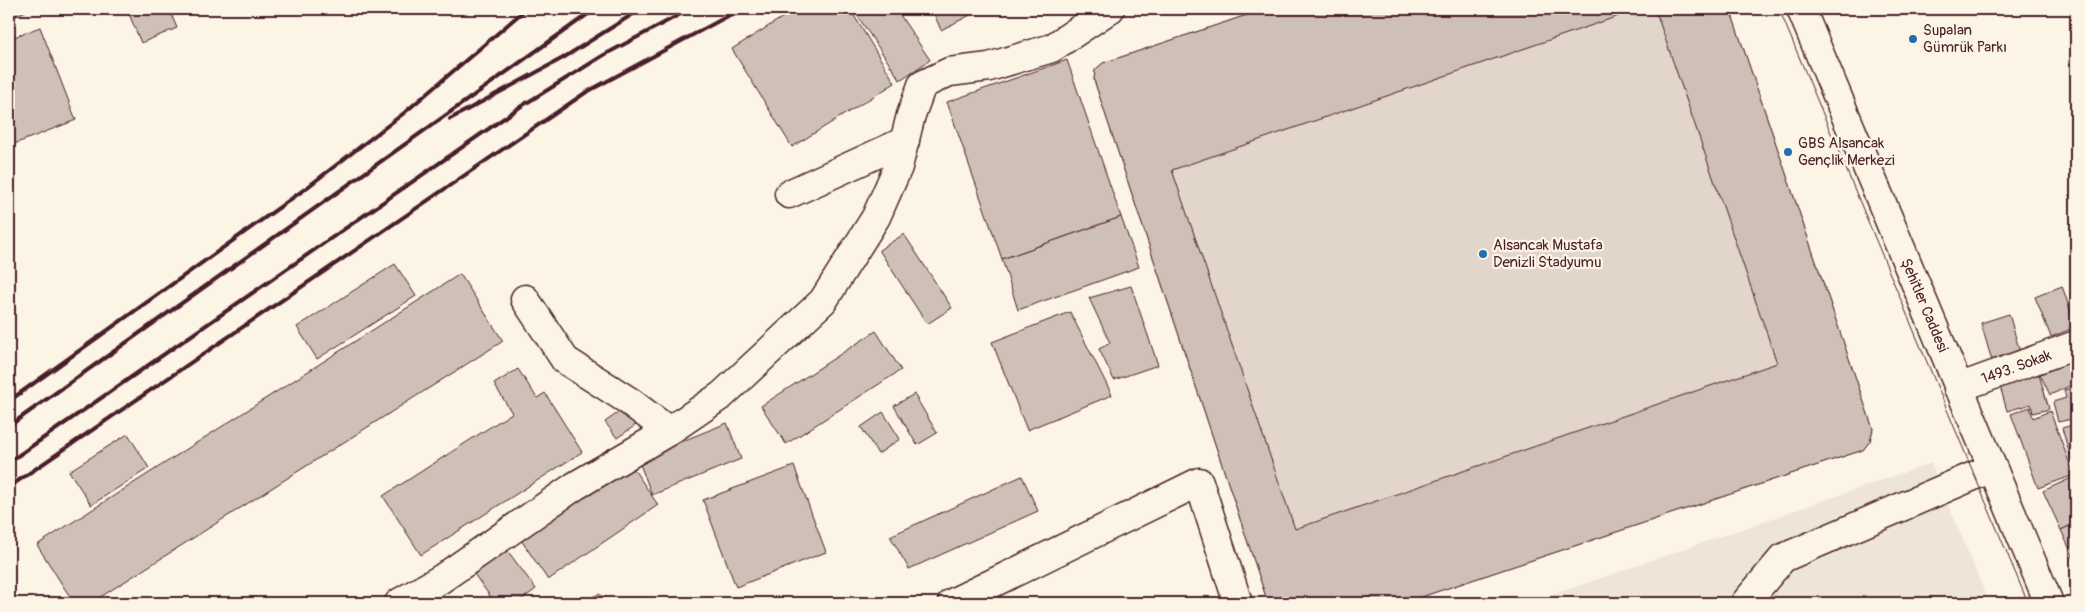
<svg xmlns="http://www.w3.org/2000/svg" width="2085" height="612" font-family="Pangolin,sans-serif">
	<style>
		.built { fill: #eee5d7 }
		.green { fill: #e2d5ca; stroke: #967a7a }
		.building { fill: #cfc0b7; stroke: #4a1f2b }
		.lines { fill: none; stroke-linecap: round; stroke-linejoin: round }
		.minor-casing { stroke: #4a1f2b; stroke-width: 31 }
		.minor { stroke: #fcf5e5; stroke-width: 28 }
		.tram { stroke: #4a1f2b; stroke-width: 1 }
		.rail { stroke: #4a1f2b; stroke-width: 4 }
		.poi-dot { fill: #1f6fb2; stroke: #fcf5e5; stroke-width: 2 }
		.labels { text-anchor: middle; dominant-baseline: central; stroke-width: 4.5; stroke-linejoin: round; paint-order: stroke }
		.poi-label { font-size: 15px; fill: #4a1f2b; stroke: #fcf5e5; text-anchor: start }
		.street-label { font-size: 15px; fill: #4a1f2b; stroke: #fcf5e5 }
	</style>
	<rect width="100%" height="100%" fill="#fcf5e5"/>
	<filter id="ink" filterUnits="userSpaceOnUse"><feTurbulence type="fractalNoise" baseFrequency=".02" numOctaves="2"/><feDisplacementMap in="SourceGraphic" scale="10" xChannelSelector="R" yChannelSelector="G"/><feConvolveMatrix kernelMatrix="1 2 1 2 8 2 1 2 1" color-interpolation-filters="sRGB"/></filter>
	<g filter="url(#ink)">
		<path class="built" d="M1931,463L1989,603H1529Z"/>
		<path class="green" d="M1265,9H1730L1873,429L1870,441L1863,450L1403,603H1268L1094,80L1095,70L1103,63Z"/>
		<g class="building">
			<path d="M9,9H30L9,19Z"/>
			<path d="M127,9H169L177,28L141,43Z"/>
			<path d="M796,9H850L895,83L792,147L732,49Z"/>
			<path d="M853,9H896L930,60L900,80Z"/>
			<path d="M932,9H982L941,30Z"/>
			<path d="M1265,9H1639L1172,170L1295,529L1777,363L1655,9H1730L1873,429L1870,441L1863,450L1403,603H1268L1094,80L1095,70L1103,63Z"/>
			<path d="M40,27L76,120L9,146V39Z"/>
			<path d="M1067,60L1121,217L1002,259L947,102Z"/>
			<path d="M1121,217L1139,267L1018,310L1002,259Z"/>
			<path d="M904,234L952,308L927,324L879,250Z"/>
			<path d="M395,264L416,296L317,359L297,327Z"/>
			<path d="M460,274L503,341L91,603H74L37,545Z"/>
			<path d="M1131,286L1158,365L1114,380L1099,349L1110,343L1089,298Z"/>
			<path d="M2062,286L2076,327L2051,337L2035,297Z"/>
			<path d="M1070,312L1112,395L1027,430L992,342Z"/>
			<path d="M2009,314L2020,352L1992,361L1981,323Z"/>
			<path d="M876,331L901,370L786,444L761,406Z"/>
			<path d="M2067,361L2076,383L2050,395L2040,374Z"/>
			<path d="M518,369L537,398L545,393L582,452L421,555L383,496L512,413L494,384Z"/>
			<path d="M2039,374L2049,409L2033,413L2031,404L2007,411L2000,386Z"/>
			<path d="M2076,387V418L2058,422L2053,402L2066,398L2064,390Z"/>
			<path d="M914,394L937,433L917,445L894,406Z"/>
			<path d="M2030,407L2033,418L2050,411L2074,475L2038,488L2011,414Z"/>
			<path d="M625,408L636,425L617,438L605,422Z"/>
			<path d="M883,412L900,439L878,454L861,427Z"/>
			<path d="M727,423L741,459L652,495L638,459Z"/>
			<path d="M2076,424V462L2072,463L2062,428Z"/>
			<path d="M128,434L149,468L91,505L69,471Z"/>
			<path d="M631,465L658,505L548,580L521,540Z"/>
			<path d="M794,466L826,552L736,587L703,500Z"/>
			<path d="M1022,476L1038,511L909,569L890,536Z"/>
			<path d="M2076,476V523L2061,530L2043,491Z"/>
			<path d="M2076,523V563L2061,530Z"/>
			<path d="M507,550L536,589L517,603H495L474,574Z"/>
			<path d="M599,594L613,603H579Z"/>
		</g>
		<g class="lines">
			<g class="minor-casing">
				<g id="minor">
					<path id="s1" d="M1801,9L2049,603"/>
					<path d="M789,194L905,141"/>
					<path d="M525,299L565,360L629,401L669,431L722,395L823,301L876,217L898,167L911,115L922,85L949,72L989,67L1052,48L1110,9"/>
					<path id="s2" d="M1958,388L2076,345"/>
					<path d="M399,603L441,579L575,486L669,431"/>
					<path d="M952,603L1199,482L1238,603"/>
					<path d="M1745,603L1783,558L1992,468"/>
				</g>
			</g>
			<use href="#minor" class="minor"/>
			<path class="tram" d="M1779,9L2028,603"/>
			<g class="rail">
				<path d="M450,119L563,58L641,9"/>
				<path d="M9,401L305,189L404,113L526,9"/>
				<path d="M9,426L595,9"/>
				<path d="M9,462L520,107L604,55L690,9"/>
				<path d="M9,487L585,93L726,17L748,9"/>
			</g>
		</g>
	</g>
	<g class="poi-dot">
		<circle cx="1913" cy="39" r="5"/>
		<circle cx="1788" cy="152" r="5"/>
		<circle cx="1483" cy="254" r="5"/>
	</g>
	<g class="labels">
		<g class="poi-label">
			<text x="1923" y="30">Supalan<tspan x="1923" dy="17">Gümrük Parkı</tspan></text>
			<text x="1798" y="143">GBS Alsancak<tspan x="1798" dy="17">Gençlik Merkezi</tspan></text>
			<text x="1493" y="245">Alsancak Mustafa<tspan x="1493" dy="17">Denizli Stadyumu</tspan></text>
		</g>
		<g class="street-label">
			<text stroke="none"><textPath href="#s1" startOffset="321">Şehitler Caddesi</textPath></text>
			<text stroke="none"><textPath href="#s2" startOffset="62">1493. Sokak</textPath></text>
		</g>
	</g>
	<rect width="2085" height="612" fill="none" stroke="#fcf5e5" stroke-width="30"/>
	<rect x="15" y="15" width="2055" height="582" fill="none" stroke="#4a1f2b" stroke-width="2" filter="url(#ink)"/>
</svg>
